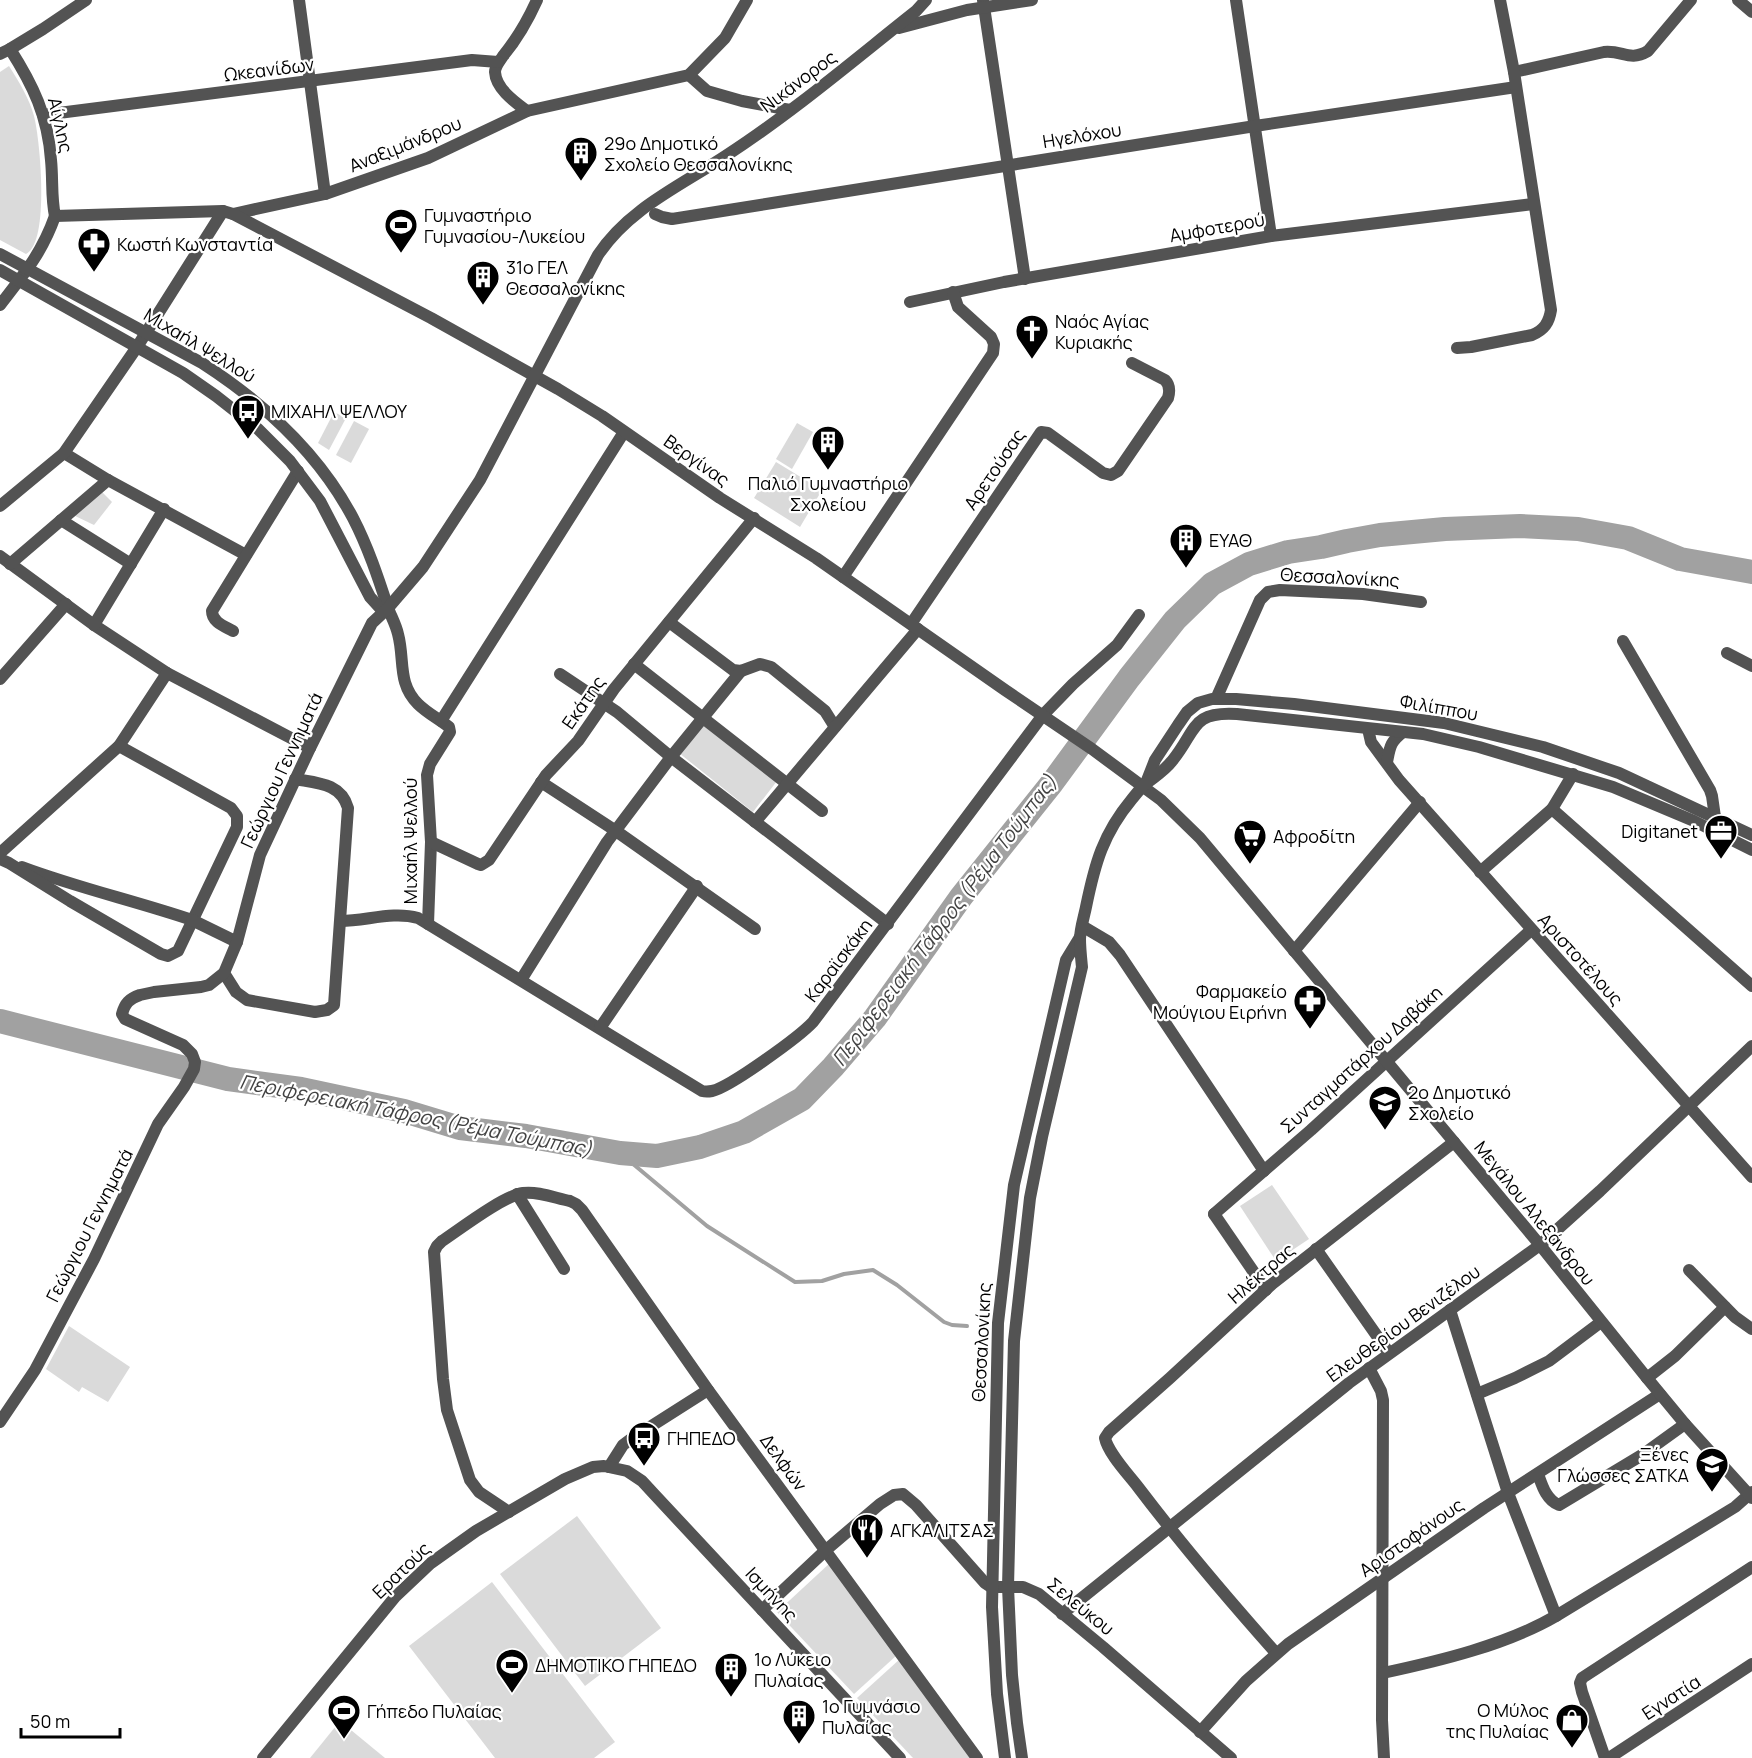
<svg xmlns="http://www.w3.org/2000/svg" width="1752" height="1758" font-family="Manrope,sans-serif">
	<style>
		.green { fill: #dadada }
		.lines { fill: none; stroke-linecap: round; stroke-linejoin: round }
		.stream { stroke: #a1a1a1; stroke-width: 4 }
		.river { stroke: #a1a1a1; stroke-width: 24 }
		.pedestrian { stroke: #535353; stroke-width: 12 }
		.minor { stroke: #535353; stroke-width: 12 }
		.tertiary { stroke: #535353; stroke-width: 12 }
		.labels { text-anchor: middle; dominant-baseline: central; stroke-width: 4.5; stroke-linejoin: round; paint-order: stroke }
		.street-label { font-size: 18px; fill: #000; stroke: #fff }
		.poi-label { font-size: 18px; fill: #000; stroke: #fff; text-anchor: start }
		.water-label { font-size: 20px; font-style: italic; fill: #424242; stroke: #fff }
	</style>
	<rect width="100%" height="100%" fill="#fff"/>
	<g class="green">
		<path d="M9,66C19,82 29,98 34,116C40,139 50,242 26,254L0,240V72Z"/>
		<path d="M334,412L346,418L329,450L318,443Z"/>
		<path d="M354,421L369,429L351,463L336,455Z"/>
		<path d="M797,423L813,432L792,469L776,459Z"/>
		<path d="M776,462L822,490L800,527L754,498Z"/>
		<path d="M100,490L112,502L94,525L71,514Z"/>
		<path d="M703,723L777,781L753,812L679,753Z"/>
		<path d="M1272,1185L1309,1239L1276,1261L1240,1206Z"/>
		<path d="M69,1326L130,1367L108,1402L82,1387L79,1392L46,1369Z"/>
		<path d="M577,1516L661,1628L585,1686L500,1574Z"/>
		<path d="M830,1563L897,1655L854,1694L777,1612Z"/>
		<path d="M492,1582L615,1742L594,1758H495L409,1646Z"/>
		<path d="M900,1659L972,1758H913L857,1698Z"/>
		<path d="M340,1721L385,1758H310Z"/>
	</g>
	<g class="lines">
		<path class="stream" d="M620,1153L707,1226L795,1282L822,1281L844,1274L873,1270L897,1285L944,1322L952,1325L967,1326"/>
		<path class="river" d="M0,1021L228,1079L301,1089L404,1111L460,1128L526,1136L620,1153L657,1156L700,1147L744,1132L802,1099L833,1067L875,1018L961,897L1052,783L1129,678L1175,620L1212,584L1249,564L1288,552L1321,547L1347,541L1380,535L1445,529L1520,526L1578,529L1628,538L1680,559L1752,572"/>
		<g class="pedestrian">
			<path d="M669,622L733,670L741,671L760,664L771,667L825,711L835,727"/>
			<path d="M22,867C78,888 136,901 192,920"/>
			<path d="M1214,1214L1266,1290"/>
			<path d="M1316,1249L1389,1353"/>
			<path d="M1689,1270L1735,1317L1752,1329"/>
		</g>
		<g class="minor">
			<path d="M299,0L325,194"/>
			<path d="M983,0L1025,279"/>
			<path d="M1236,0L1271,236"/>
			<path d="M1738,0L1752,12"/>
			<path d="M10,49L43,29L86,0"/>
			<path d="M1514,72L1604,52C1623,50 1629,62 1648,51L1691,0"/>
			<path d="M689,75L707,91L742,101L790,110"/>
			<path d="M527,111C515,102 496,89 495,72C495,66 500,61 503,56C517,39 528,20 537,0"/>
			<path d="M43,115L472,60L498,62"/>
			<path d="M233,214L325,194L428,158L527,111L689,75L725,38L747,0"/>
			<path d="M655,214L662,217L672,219L1255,126L1516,87"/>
			<path d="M910,302L1004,282L1271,236L1533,204"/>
			<path d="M0,305C24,274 42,253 55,216"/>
			<path d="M1457,348L1471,347L1532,335C1544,330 1549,323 1551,310L1514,72L1500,0"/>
			<path d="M64,453L108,480L246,555"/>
			<path d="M0,506L64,453L137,347L223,211"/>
			<path d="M61,520L131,564"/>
			<path d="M0,556L94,625L167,673L310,748"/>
			<path d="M10,564L108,480"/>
			<path d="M843,577L993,353L994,344L991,337L958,307L953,292"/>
			<path d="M388,608C391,616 396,625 398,634C405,660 397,683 418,704C427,713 439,719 449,727L450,732L430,764L427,775L431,842L428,924"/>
			<path d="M911,624L1041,432L1048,433L1103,473L1111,475L1118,471L1168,398C1170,391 1170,385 1165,380L1132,363"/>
			<path d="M94,625L164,509"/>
			<path d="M233,631C224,626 212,622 212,611L298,471"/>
			<path d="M1623,641L1710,790L1712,796L1715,817"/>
			<path d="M1727,653L1752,666"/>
			<path d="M634,664L822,811"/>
			<path d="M560,674L617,712L671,757L888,924"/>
			<path d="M0,679L66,604"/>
			<path d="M1216,699L1260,600L1268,592L1280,590L1363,594L1421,602"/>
			<path d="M441,721L624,432"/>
			<path d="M1368,729L1371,742L1399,780L1752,1177"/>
			<path d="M1387,762C1390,747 1390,742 1403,732"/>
			<path d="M541,782L616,831L755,929"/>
			<path d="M1552,809L1752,986"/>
			<path d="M755,822L918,629"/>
			<path d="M431,842L478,864L481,865L489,860L546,775L578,741L614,689L754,518"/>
			<path d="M0,853L119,746L167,673"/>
			<path d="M0,859L9,863L70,901L161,954L168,956L178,951L237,827V816L231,808L119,746"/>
			<path d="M1480,872L1552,809L1573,774"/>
			<path d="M192,920L237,942"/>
			<path d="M341,921C366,921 393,911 418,918L702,1091C706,1092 707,1092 712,1091C730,1087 799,1037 813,1022L1043,715L1073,684L1117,645L1139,615"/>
			<path d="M1082,926L1109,942L1120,955L1264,1171"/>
			<path d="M1294,951L1420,802"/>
			<path d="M224,973L236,992L247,1000L315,1012L327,1010L334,1005L348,808C341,783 317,783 295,779"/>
			<path d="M521,980L607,842L671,757L741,671"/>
			<path d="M600,1028L697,886"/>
			<path d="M517,1194L564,1269"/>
			<path d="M1214,1214L1311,1130L1531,930"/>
			<path d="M1450,1310L1508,1493L1556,1616"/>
			<path d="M1369,1368L1381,1391L1383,1400L1382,1720L1384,1758"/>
			<path d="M1647,1378L1675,1356L1725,1307"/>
			<path d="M1477,1394L1515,1378L1549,1361L1601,1322"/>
			<path d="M609,1467L623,1445L631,1439L708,1390"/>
			<path d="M1538,1474C1542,1485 1546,1500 1559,1505L1642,1455L1685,1424"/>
			<path d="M509,1512L479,1492L470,1480L447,1410L443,1379L434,1252L437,1246L442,1241C460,1229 503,1196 523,1193C538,1191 555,1198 570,1201L576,1204L582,1210L708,1390L977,1758"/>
			<path d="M762,1610L826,1550L880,1504L894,1495L903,1494L916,1505L985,1583L991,1587H1023L1039,1594L1103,1647L1231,1758"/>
			<path d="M1062,1614L1349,1383L1540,1245L1600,1191L1752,1046"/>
			<path d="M1276,1653C1228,1599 1182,1545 1138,1487C1128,1474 1108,1453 1105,1438L1109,1432L1170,1378L1272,1284L1454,1142"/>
			<path d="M1383,1673C1439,1661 1506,1645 1556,1616L1735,1507L1752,1492"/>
			<path d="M1200,1732L1246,1681L1288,1644L1484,1508L1660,1394"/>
			<path d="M1605,1758L1582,1692L1580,1683L1582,1678L1752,1567"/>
		</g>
		<g class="tertiary">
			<path d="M899,28L967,10L1032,0"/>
			<path d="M0,54L10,49C33,85 48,116 51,160C53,179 51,198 55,216L223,211L233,214L431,318L558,389L602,416L720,498L816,558L1005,690L1092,749L1161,800L1200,838L1540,1245L1647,1378L1685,1424L1752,1498"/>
			<path d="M0,254L202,363C264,403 318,452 353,518C368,547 378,577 388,608"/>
			<path d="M0,270L183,373L216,396L258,429L290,461L320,501L370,597L380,608H388"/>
			<path d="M1146,783L1155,760L1178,725L1187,712L1198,703L1212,699H1236L1294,704L1444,723L1543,747L1619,773L1752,835"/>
			<path d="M0,1422L35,1370L94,1259L158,1124L184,1087L194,1069L195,1062L192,1054L183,1045L125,1019L122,1014C125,1003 129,999 140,995L154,992L201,987L209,985L224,973L237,942L260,855L310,748L372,623L388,608L423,567L480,480L598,255C629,208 682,185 727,155C793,112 854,60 916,11L926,0"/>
			<path d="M263,1758L395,1597L431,1563L476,1531L565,1479L593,1467L604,1466L627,1471L642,1481L654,1494L900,1758"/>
			<path d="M1005,1758L997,1694L992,1607L998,1323L1014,1185L1066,960L1080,937"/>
			<path d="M1022,1758L1017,1723L1012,1675L1008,1587L1014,1341L1030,1198L1042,1137L1082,967C1081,957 1080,948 1080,939C1080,929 1084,917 1086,907C1095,863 1103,834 1132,799C1137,793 1142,786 1148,782C1157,775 1165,770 1172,761C1197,731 1190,711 1237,714L1423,734L1479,747L1613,787L1694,821L1752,850"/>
			<path d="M1609,1758L1752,1664"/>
		</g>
	</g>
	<defs>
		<g id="building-pin" transform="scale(1.725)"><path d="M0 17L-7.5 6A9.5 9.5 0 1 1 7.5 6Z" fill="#000" stroke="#fff"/><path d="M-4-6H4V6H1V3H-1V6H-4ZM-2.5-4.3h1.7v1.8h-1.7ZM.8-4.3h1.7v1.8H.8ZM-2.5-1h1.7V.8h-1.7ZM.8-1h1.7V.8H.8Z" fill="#fff"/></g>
		<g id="stadium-pin" transform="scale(1.725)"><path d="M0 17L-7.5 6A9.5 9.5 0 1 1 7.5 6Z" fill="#000" stroke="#fff"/><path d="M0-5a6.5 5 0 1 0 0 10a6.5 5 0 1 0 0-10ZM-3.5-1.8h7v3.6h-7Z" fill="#fff"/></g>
		<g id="pharmacy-pin" transform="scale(1.725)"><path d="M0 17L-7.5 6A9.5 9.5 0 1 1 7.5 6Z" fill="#000" stroke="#fff"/><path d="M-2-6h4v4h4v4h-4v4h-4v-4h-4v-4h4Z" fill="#fff"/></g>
		<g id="church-pin" transform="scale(1.725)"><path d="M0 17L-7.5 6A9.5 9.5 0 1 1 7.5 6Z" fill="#000" stroke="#fff"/><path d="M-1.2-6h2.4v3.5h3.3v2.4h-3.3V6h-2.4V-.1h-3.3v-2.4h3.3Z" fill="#fff"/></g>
		<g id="bus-pin" transform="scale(1.725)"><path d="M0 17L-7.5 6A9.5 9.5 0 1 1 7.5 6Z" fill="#000" stroke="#fff"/><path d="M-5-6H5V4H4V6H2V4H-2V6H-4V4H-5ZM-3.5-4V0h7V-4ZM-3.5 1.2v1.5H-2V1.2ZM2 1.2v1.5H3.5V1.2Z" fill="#fff"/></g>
		<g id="office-pin" transform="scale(1.725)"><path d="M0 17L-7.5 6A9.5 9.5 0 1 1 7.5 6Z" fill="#000" stroke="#fff"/><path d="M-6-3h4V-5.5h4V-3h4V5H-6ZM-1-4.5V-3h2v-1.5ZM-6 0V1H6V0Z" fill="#fff"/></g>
		<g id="supermarket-pin" transform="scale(1.725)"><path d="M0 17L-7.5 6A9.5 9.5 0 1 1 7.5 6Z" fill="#000" stroke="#fff"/><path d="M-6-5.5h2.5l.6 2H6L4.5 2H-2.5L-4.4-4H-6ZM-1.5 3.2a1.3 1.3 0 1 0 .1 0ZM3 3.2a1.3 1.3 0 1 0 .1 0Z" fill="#fff"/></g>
		<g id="school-pin" transform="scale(1.725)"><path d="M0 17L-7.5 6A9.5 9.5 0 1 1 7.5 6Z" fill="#000" stroke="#fff"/><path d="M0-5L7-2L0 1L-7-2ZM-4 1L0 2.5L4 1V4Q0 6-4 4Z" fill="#fff"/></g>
		<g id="restaurant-pin" transform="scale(1.725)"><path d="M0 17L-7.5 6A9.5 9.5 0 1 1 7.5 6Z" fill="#000" stroke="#fff"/><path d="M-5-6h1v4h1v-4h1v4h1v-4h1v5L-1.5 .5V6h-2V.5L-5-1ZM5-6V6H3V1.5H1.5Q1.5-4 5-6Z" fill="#fff"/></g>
		<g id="shop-pin" transform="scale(1.725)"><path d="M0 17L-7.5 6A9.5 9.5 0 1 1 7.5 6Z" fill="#000" stroke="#fff"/><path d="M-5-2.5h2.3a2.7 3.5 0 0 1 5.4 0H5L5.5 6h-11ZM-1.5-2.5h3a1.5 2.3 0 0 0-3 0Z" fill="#fff"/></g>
	</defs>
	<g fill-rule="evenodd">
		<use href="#building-pin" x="581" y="153"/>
		<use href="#stadium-pin" x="401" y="225"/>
		<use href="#pharmacy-pin" x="94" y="244"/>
		<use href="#building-pin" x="483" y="277"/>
		<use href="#church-pin" x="1032" y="331"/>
		<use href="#bus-pin" x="248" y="411"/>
		<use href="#building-pin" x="828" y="442"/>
		<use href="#building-pin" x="1186" y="540"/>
		<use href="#office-pin" x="1721" y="831"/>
		<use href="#supermarket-pin" x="1250" y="836"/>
		<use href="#pharmacy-pin" x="1310" y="1001"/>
		<use href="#school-pin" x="1385" y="1102"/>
		<use href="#bus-pin" x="644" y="1438"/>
		<use href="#school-pin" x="1712" y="1464"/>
		<use href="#restaurant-pin" x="867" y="1530"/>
		<use href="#stadium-pin" x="512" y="1665"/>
		<use href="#building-pin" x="731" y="1669"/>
		<use href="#stadium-pin" x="344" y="1711"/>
		<use href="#building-pin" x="799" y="1716"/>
		<use href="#shop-pin" x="1572" y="1720"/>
	</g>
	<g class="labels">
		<g class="street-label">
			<text transform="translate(269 69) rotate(-7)">Ωκεανίδων</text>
			<text transform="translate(798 81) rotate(-37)">Νικάνορος</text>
			<text transform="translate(61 125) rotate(77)">Αίγλης</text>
			<text transform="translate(1082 135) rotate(-9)">Ηγελόχου</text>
			<text transform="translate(405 144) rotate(-22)">Αναξιμάνδρου</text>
			<text transform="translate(1217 227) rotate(-10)">Αμφοτερού</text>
			<text transform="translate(200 345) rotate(31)">Μιχαήλ Ψελλού</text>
			<text transform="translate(697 460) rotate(35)">Βεργίνας</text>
			<text transform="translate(994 469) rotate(-56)">Αρετούσας</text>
			<text transform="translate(1340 577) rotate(3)">Θεσσαλονίκης</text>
			<text transform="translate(583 702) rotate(-55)">Εκάτης</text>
			<text transform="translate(1439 707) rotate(10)">Φιλίππου</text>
			<text transform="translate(281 770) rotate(-65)">Γεώργιου Γεννηματά</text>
			<text transform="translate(410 841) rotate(-90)">Μιχαήλ Ψελλού</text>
			<text transform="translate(1581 959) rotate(48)">Αριστοτέλους</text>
			<text transform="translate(838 960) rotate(-53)">Καραϊσκάκη</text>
			<text transform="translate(1361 1059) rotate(-42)">Συνταγματάρχου Δαβάκη</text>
			<text transform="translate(1535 1213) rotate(51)">Μεγάλου Αλεξάνδρου</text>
			<text transform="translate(89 1225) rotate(-63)">Γεώργιου Γεννηματά</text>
			<text transform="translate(1261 1273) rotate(-41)">Ηλέκτρας</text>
			<text transform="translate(1403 1323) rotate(-36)">Ελευθερίου Βενιζέλου</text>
			<text transform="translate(981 1342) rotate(-87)">Θεσσαλονίκης</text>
			<text transform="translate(784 1462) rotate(54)">Δελφών</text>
			<text transform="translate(1411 1537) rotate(-35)">Αριστοφάνους</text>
			<text transform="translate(401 1570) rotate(-44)">Ερατούς</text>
			<text transform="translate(772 1594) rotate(47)">Ισμήνης</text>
			<text transform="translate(1081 1606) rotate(39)">Σελεύκου</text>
			<text transform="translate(1671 1697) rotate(-33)">Εγνατία</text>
		</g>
		<g class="poi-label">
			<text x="604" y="143">29ο Δημοτικό<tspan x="604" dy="21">Σχολείο Θεσσαλονίκης</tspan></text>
			<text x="424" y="215">Γυμναστήριο<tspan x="424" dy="21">Γυμνασίου-Λυκείου</tspan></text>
			<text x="117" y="244">Κωστή Κωνσταντία</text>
			<text x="506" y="267">31ο ΓΕΛ<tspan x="506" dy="21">Θεσσαλονίκης</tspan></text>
			<text x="1055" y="321">Ναός Αγίας<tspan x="1055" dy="21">Κυριακής</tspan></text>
			<text x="271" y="411">ΜΙΧΑΗΛ ΨΕΛΛΟΥ</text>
			<text x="828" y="483" text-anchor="middle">Παλιό Γυμναστήριο<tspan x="828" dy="21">Σχολείου</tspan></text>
			<text x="1209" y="540">ΕΥΑΘ</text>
			<text x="1698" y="831" text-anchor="end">Digitanet</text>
			<text x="1273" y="836">Αφροδίτη</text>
			<text x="1287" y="991" text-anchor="end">Φαρμακείο<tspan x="1287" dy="21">Μούγιου Ειρήνη</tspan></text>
			<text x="1408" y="1092">2ο Δημοτικό<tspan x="1408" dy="21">Σχολείο</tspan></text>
			<text x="667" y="1438">ΓΗΠΕΔΟ</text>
			<text x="1689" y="1454" text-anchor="end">Ξένες<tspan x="1689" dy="21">Γλώσσες ΣΑΤΚΑ</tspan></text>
			<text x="890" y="1530">ΑΓΚΑΛΙΤΣΑΣ</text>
			<text x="754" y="1659">1ο Λύκειο<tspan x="754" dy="21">Πυλαίας</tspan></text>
			<text x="535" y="1665">ΔΗΜΟΤΙΚΟ ΓΗΠΕΔΟ</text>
			<text x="822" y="1706">1ο Γυμνάσιο<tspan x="822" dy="21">Πυλαίας</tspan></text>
			<text x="1549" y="1710" text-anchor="end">Ο Μύλος<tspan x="1549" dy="21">της Πυλαίας</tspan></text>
			<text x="367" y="1711">Γήπεδο Πυλαίας</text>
		</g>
		<g class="water-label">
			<text transform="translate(944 920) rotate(-53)">Περιφερειακή Τάφρος (Ρέμα Τούμπας)</text>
			<text transform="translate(416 1115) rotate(11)">Περιφερειακή Τάφρος (Ρέμα Τούμπας)</text>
		</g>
	</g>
	<path d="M21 1728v9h99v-9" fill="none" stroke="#000000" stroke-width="3"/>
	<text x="30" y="1728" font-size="18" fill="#000000" stroke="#ffffff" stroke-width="4.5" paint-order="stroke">50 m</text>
</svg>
